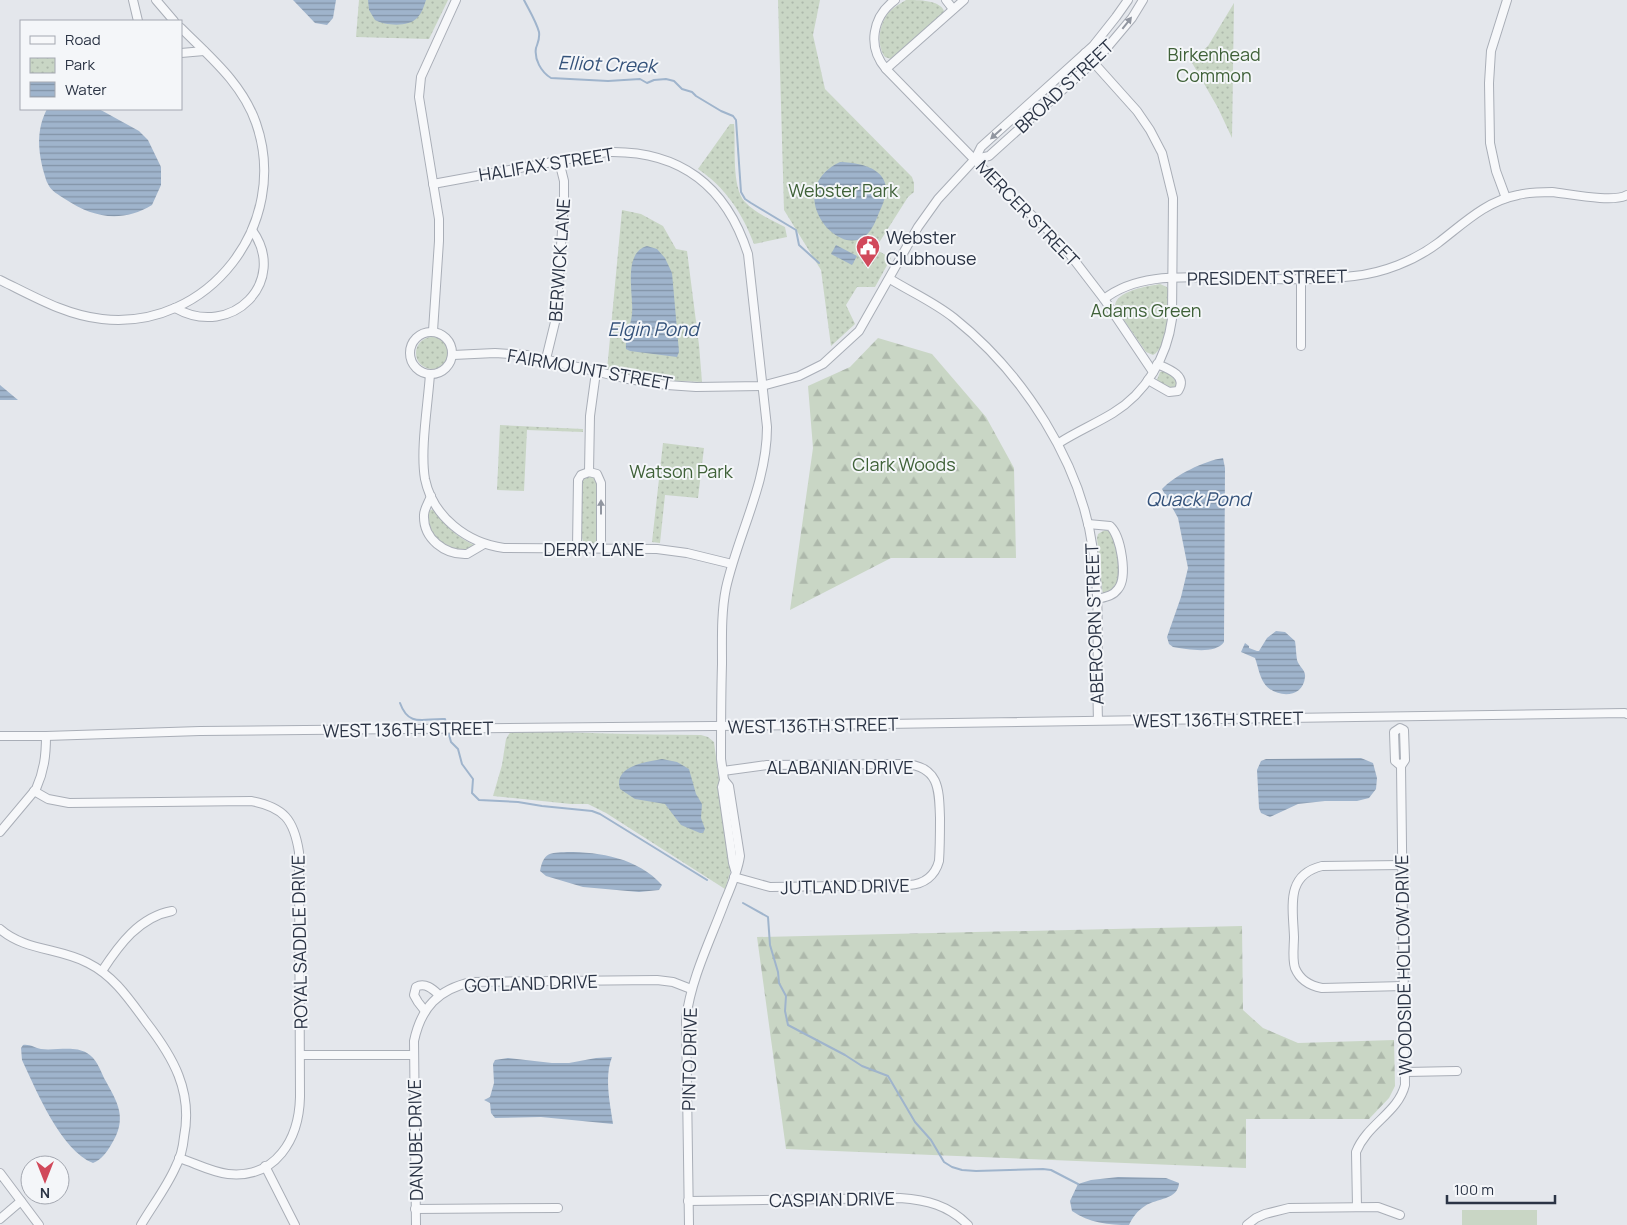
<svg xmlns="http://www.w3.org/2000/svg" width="1627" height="1225" font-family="Manrope,sans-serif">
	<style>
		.green { fill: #c9d6c5 }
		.forest { fill: url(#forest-firs) }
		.park { fill: url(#park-dots) }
		.water { fill: url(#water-rules) }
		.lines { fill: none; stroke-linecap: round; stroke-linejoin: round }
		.stream { stroke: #9fb4cc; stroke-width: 2 }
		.minor-casing { stroke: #a9aeb7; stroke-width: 10 }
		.minor { stroke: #f7f8fa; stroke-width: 8 }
		.oneway { fill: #9196a0 }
		.labels { text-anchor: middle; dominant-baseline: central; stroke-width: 4; stroke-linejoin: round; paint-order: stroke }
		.park-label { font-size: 18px; fill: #3f6138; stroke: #f4f6f9 }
		.street-label { font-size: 18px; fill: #2b3445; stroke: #f4f6f9 }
		.poi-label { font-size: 18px; fill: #2b3445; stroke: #f4f6f9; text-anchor: start }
		.water-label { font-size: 19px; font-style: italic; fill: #34527a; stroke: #f4f6f9 }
	</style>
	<defs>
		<pattern id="forest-firs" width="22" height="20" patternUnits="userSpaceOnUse" patternTransform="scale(1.25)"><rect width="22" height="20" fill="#c9d6c5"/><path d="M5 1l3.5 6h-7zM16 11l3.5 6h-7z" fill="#adb8ab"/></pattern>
		<pattern id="park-dots" width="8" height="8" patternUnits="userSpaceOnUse" patternTransform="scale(1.25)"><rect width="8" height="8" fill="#c9d6c5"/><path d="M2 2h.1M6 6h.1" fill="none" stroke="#adb8ab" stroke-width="1.8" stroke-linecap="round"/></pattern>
		<pattern id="water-rules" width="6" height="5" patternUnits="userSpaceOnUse" patternTransform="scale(1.25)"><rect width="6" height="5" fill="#9fb4cc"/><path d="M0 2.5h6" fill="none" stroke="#8293a7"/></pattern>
	</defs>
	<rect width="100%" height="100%" fill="#e4e7ec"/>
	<rect class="green" x="1462" y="1210" width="75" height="15"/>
	<g class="forest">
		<path d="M878,338L932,354L986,417L1014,468L1016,558H891L790,610L813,448L808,386L850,367Z"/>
		<path d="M1242,926L1243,1010L1263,1028L1298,1043L1394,1040L1395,1086L1389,1098L1369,1119H1246V1168L786,1149L757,937Z"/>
	</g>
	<g class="park">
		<path d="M359,0H448L429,39L356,37Z"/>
		<path d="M778,0H820L813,35L825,89L912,177L914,183V192L908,197L875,249L891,258L875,287H857L846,305L855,324L831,346L821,270L784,210Z"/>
		<path d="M906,0C919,0 940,0 944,11L942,15L896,56L891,59L885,57C876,44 879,24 889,12C894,7 901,3 906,0Z"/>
		<path d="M1234,3L1232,138L1218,108L1191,61L1208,46Z"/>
		<path d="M730,124H734C736,145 731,187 745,202C755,213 772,220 785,227L787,237L754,244C743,214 725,187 698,169Z"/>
		<path d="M622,210L641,214L663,226L676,249L687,251L699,345L702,382L661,380L607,370Z"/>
		<path d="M1160,284L1167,287C1173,300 1167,349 1153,355L1146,352L1115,307C1114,291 1148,286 1160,284Z"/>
		<circle cx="432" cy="353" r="16"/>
		<path d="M1164,371L1179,380L1178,387L1171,389L1157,380L1160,372Z"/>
		<path d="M500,425L583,429V432L527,430L524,491L497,490Z"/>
		<path d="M663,443L704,448L698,498L665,495L660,543L652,542Z"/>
		<path d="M591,475L598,480V541L589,545L583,541L582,538V482L585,477Z"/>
		<path d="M433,509C447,527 454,535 474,545C464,555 448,552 438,541C430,534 428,521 429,511Z"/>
		<path d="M1105,530L1110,531C1117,543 1125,574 1117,586C1115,590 1110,592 1107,594L1103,593L1102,589L1097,538L1098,534Z"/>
		<path d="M511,731C574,732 637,735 701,735L708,737L714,742L729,855L731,870L725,889L606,813L588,804H571L493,796L502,765L506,739Z"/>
	</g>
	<g class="water">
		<path d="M293,0H336L333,18L327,25L315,23Z"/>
		<path d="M368,0H426C424,6 422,13 417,18C409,27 386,26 375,20L369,10Z"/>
		<path d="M47,109H99L139,131L148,140L161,167V185L152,205C122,223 93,218 65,199C59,195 51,191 48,184C46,181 45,176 44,173C38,151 36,130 47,109Z"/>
		<path d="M840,162C867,163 897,172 882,206C877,216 873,233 862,238C833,254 784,189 840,162Z"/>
		<path d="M836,245L857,256L852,265L831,254Z"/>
		<path d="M647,246L657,249L665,258L672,273L679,352L677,357L630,351L626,349C625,337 631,325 632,314C634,295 622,253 647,246Z"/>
		<path d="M0,385L18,400H0Z"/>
		<path d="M1223,458L1225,468L1224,642C1215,655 1187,649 1173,647L1169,644L1167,637L1181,597L1188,568L1178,518L1162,489C1175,475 1204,461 1223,458Z"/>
		<path d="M1276,631L1285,632L1295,641C1296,647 1296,654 1297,660C1299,667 1306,670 1305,677C1303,700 1274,698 1264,683C1259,675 1258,666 1255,658L1241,652L1245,643L1249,646V648L1257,651H1259L1267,638Z"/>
		<path d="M1361,758L1373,763L1377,778L1376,789L1369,798L1357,801H1325L1298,804L1270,817L1261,813L1259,808L1257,770L1261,761L1266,759Z"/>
		<path d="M662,759L677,762L689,769L696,794L702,804L701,818L705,829L703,833H700L681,825L665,804L635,799L620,789C613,766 646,762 662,759Z"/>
		<path d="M567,852C600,852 638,858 662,885L659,890L639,892L583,887L546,876L540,871C544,852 549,853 567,852Z"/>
		<path d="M23,1045C30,1044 35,1048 41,1049C55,1051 74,1045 87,1053C96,1058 100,1069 104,1078C118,1103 128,1118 111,1145C106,1153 102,1159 93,1163C61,1151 36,1090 22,1060L21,1048Z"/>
		<path d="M612,1057C604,1077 610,1103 613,1124L541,1117L495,1118L491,1113L490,1103L484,1100L490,1097L494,1083L493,1064L495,1060L508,1058L552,1063H569L596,1058Z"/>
		<path d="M1118,1177L1166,1178L1179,1183C1178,1200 1157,1198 1145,1206C1137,1211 1133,1217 1129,1225C1109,1225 1089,1223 1072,1211L1070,1201L1078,1184L1091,1180Z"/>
	</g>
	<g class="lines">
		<g class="stream">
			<path d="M524,0C529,10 536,21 539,32C540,39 538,42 536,48C534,59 541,72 551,78L608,81L640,79L647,83L654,80L666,79L674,81L682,89L692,92L696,96L721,111L733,116L736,120L741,192L745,199L751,203L796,230L799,245L819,263"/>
			<path d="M400,703C409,728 424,718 445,719L447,727"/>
			<path d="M448,731L451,742L458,749L462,764L473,779L472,793L479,800L518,802L542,806L592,811L600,814L707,880"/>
			<path d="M743,903L768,917L770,945L778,972L779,983L786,996L785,1011L788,1025L845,1055L862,1066L888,1076L915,1122L931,1140L944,1162L952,1167L962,1170L976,1171L1043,1169L1051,1170L1078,1184"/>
		</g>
		<g class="minor-casing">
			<g id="minor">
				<path d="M133,0L138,21"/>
				<path d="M156,0L174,21"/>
				<path d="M895,0C872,17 867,47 886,69L964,0"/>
				<path d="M946,0L953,9"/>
				<path d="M181,53L204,51"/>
				<path d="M886,69L1008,194L1045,227L1068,252L1104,299L1153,372"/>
				<path d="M975,159L989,156L1100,56L1132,18L1143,0"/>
				<path d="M433,184L607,152C679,150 726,185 748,254L767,427C767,484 738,534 726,588C721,613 722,639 722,664C721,696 721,727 721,759L724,780L729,786L740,856C738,870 731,887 725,901C711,939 691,978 686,1019L689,1225"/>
				<path d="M1506,198L1496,171L1490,143L1489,83L1491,51L1507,0"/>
				<path d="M890,279C911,292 934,302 954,318C1023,373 1081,462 1093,550C1101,606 1096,664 1098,720"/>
				<path d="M0,280C33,296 65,315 102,319C209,331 291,223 256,123C242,83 210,57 181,28"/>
				<path d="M1104,299C1140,271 1190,278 1232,278C1272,279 1314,281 1354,276C1383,273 1414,261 1438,243C1463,224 1486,201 1518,195C1529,192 1541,192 1552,192C1570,194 1613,203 1627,195"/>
				<path d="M175,308C232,340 289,281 252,230"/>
				<path d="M433,331L439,241V219L419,97L421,77L456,0"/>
				<circle cx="431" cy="353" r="21"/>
				<path d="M1301,346V278"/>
				<path d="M453,355L495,353L527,355L628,379L667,385L696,387L762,386L799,376L823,364L859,331L918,227L938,199L975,159L981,147L1093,46L1116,17L1128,0"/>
				<path d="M546,359L556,318L564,202V181L559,161"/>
				<path d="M430,374C428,404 420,450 425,479C433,517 467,543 504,548L657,549L687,553L732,564"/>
				<path d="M1148,380L1169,392L1178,391C1188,376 1169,369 1157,364"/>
				<path d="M1059,443C1076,432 1095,424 1113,413C1146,393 1167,357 1172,319L1173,198L1162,153L1150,130L1137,111L1085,53"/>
				<path d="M589,472L590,416L596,372"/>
				<path d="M431,496C429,502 424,509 424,515C423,539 445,555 467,554L484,544"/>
				<path d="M1088,524L1110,526C1121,536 1128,577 1118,589C1113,596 1105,597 1097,599"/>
				<path d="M577,548L578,480L581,475L589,472L597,474L601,483V548"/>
				<path d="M1400,728L1404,730L1405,760L1401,766L1395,761L1394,732Z"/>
				<path d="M0,736H46L200,731L818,725L1625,713L1627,714"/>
				<path d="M723,771L767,765L906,764C940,767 939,791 940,818C940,833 940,847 939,861C935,876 924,884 909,885L770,887L734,877"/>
				<path d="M724,780L722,787L733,863L735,870"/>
				<path d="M34,791L48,799L69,803L251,801C284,807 294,820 299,852L300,1097C299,1139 276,1179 228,1174C211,1172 195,1163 179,1158"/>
				<path d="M0,832L36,789C44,771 46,756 46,736"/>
				<path d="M1402,865L1322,866C1285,875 1293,907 1294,937C1294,946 1292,959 1295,968C1300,980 1311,986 1322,988L1404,986"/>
				<path d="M0,929C25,951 60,948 88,963C114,976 129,999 146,1022C173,1057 193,1091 184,1137C183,1147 181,1157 176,1166C167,1187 152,1206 141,1225"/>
				<path d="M102,971C119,945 139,917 172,911"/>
				<path d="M425,1011L418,1002L414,995L416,987C425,982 433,989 439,995"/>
				<path d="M300,1055H414"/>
				<path d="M1406,1072L1457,1071"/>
				<path d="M265,1166L295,1225"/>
				<path d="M0,1173L39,1225"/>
				<path d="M688,1201L900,1198C927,1200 948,1205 968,1225"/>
				<path d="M1357,1207L1356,1152C1367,1124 1398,1113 1405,1085L1401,766"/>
				<path d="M415,1209L558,1208"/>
				<path d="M0,1219L21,1201"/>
				<path d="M416,1225L414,1041C421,1008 438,989 472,982L657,980L673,982L691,989"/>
				<path d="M1247,1225L1256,1218L1265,1214L1289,1208L1378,1207L1400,1215"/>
			</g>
		</g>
		<use href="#minor" class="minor"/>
	</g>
	<defs><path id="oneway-solid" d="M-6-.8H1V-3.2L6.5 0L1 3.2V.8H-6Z" transform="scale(1.25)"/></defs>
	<g class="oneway">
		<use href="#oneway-solid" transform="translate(1127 23) rotate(-52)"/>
		<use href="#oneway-solid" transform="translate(996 134) rotate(138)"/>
		<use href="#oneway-solid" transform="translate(601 507) rotate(-90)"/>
	</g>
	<defs>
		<g id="civic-pin" transform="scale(1.25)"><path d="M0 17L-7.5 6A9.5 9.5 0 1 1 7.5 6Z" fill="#d1495b" stroke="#f4f6f9"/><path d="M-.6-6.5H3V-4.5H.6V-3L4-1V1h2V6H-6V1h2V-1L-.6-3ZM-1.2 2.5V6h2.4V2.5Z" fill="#fff"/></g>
	</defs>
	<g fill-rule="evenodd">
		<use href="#civic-pin" x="868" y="247"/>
	</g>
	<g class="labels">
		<g class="park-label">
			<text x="1214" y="54">Birkenhead<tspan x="1214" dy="21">Common</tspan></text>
			<text x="843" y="190">Webster Park</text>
			<text x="1146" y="310">Adams Green</text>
			<text x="904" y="464">Clark Woods</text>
			<text x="681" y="471">Watson Park</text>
		</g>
		<g class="street-label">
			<text transform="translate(1064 86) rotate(-43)">BROAD STREET</text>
			<text transform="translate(546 164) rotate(-9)">HALIFAX STREET</text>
			<text transform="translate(1028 213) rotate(46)">MERCER STREET</text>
			<text transform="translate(559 260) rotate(-86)">BERWICK LANE</text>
			<text transform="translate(1267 277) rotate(-1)">PRESIDENT STREET</text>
			<text transform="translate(590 369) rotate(10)">FAIRMOUNT STREET</text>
			<text x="594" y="549">DERRY LANE</text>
			<text transform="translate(1094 624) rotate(-92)">ABERCORN STREET</text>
			<text transform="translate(1218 719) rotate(-1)">WEST 136TH STREET</text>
			<text transform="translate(813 725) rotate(-1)">WEST 136TH STREET</text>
			<text transform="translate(408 729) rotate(-1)">WEST 136TH STREET</text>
			<text x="840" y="767">ALABANIAN DRIVE</text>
			<text transform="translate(845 886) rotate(-1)">JUTLAND DRIVE</text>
			<text transform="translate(299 942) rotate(-91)">ROYAL SADDLE DRIVE</text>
			<text transform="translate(1403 965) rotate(-91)">WOODSIDE HOLLOW DRIVE</text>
			<text transform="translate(531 983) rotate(-2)">GOTLAND DRIVE</text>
			<text transform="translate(689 1059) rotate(-89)">PINTO DRIVE</text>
			<text transform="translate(415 1140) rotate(-91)">DANUBE DRIVE</text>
			<text transform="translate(832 1199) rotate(-1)">CASPIAN DRIVE</text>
		</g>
		<g class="poi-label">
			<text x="886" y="237">Webster<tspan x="886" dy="21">Clubhouse</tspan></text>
		</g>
		<g class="water-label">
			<text transform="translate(607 64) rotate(2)">Elliot Creek</text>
			<text x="653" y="329">Elgin Pond</text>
			<text x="1198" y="499">Quack Pond</text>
		</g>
	</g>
	<rect x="20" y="20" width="162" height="90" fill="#f4f6f9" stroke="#a4a8b1"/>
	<rect x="30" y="36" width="25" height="8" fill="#f7f8fa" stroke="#a4a8b1"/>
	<text x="65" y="45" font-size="15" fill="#2b3445">Road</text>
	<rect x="30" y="58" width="25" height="15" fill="url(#park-dots)" stroke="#a4a8b1"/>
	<text x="65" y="70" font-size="15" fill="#2b3445">Park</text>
	<rect x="30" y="82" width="25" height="15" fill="url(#water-rules)" stroke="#a4a8b1"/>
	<text x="65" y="95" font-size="15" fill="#2b3445">Water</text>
	<g transform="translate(45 1180) rotate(180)"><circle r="24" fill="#f4f6f9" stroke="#a4a8b1"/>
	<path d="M0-4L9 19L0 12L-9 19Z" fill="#d1495b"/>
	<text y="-8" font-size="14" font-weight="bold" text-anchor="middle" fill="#2b3445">N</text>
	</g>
	<path d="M1447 1195v8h108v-8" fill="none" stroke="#2b3445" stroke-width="2.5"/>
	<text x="1454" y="1195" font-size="15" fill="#2b3445" stroke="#f4f6f9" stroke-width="4" paint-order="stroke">100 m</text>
</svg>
